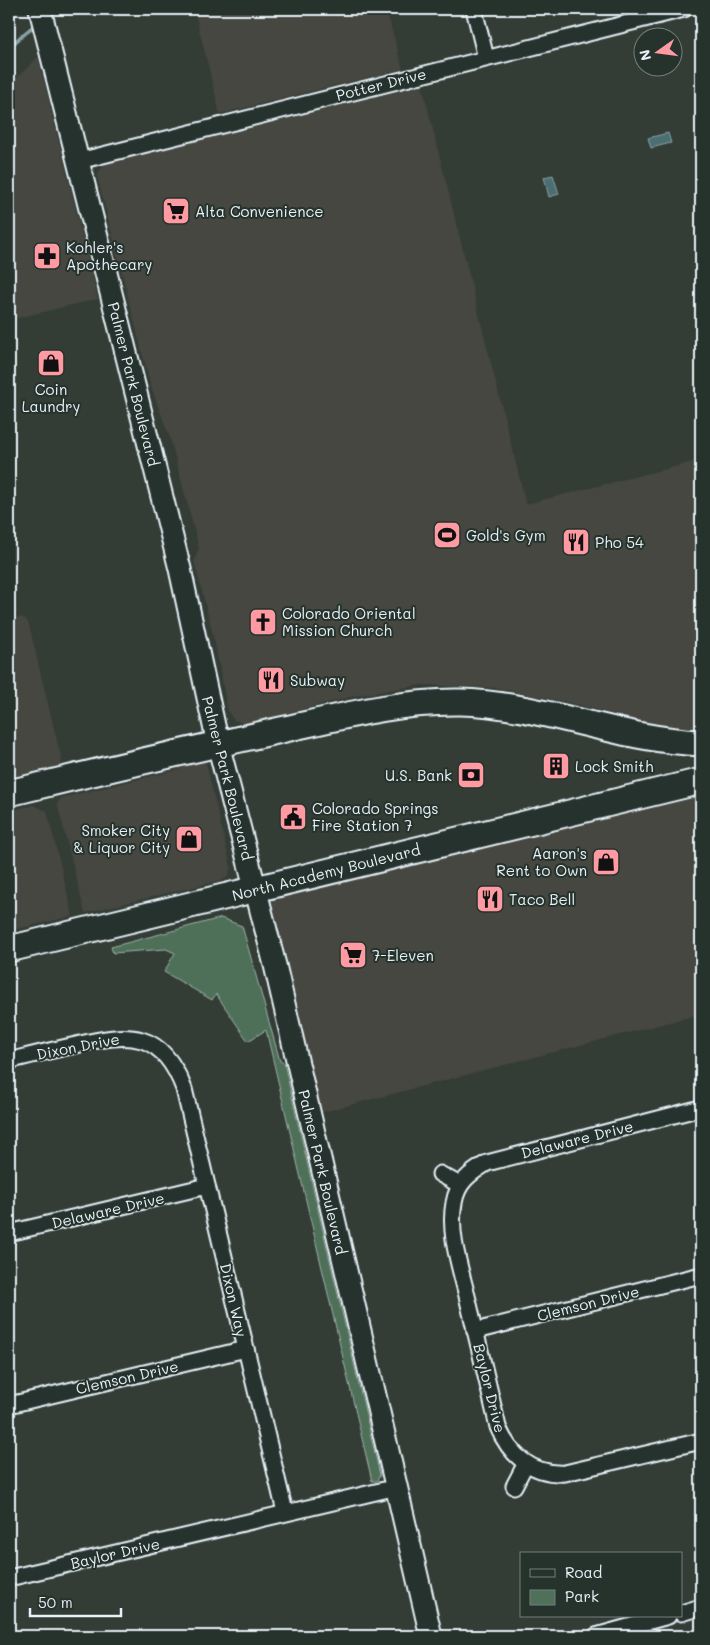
<svg xmlns="http://www.w3.org/2000/svg" width="710" height="1645" font-family="Mali,sans-serif">
	<style>
		.built { fill: #454741 }
		.green { fill: #4f7059; stroke: #9cb0a8 }
		.water { fill: #4b6e71; stroke: #8aa2a7 }
		.lines { fill: none; stroke-linecap: round; stroke-linejoin: round }
		.stream { stroke: #8aa2a7; stroke-width: 4 }
		.minor-casing { stroke: #e8f1f8; stroke-width: 19 }
		.secondary-casing { stroke: #e8f1f8; stroke-width: 25 }
		.trunk-casing { stroke: #e8f1f8; stroke-width: 29 }
		.minor { stroke: #26332d; stroke-width: 15 }
		.secondary { stroke: #26332d; stroke-width: 21 }
		.trunk { stroke: #26332d; stroke-width: 25 }
		.labels { text-anchor: middle; dominant-baseline: central; stroke-width: 4; stroke-linejoin: round; paint-order: stroke }
		.street-label { font-size: 15px; fill: #e8f1f8; stroke: #26332d }
		.poi-label { font-size: 15px; fill: #e8f1f8; stroke: #26332d; text-anchor: start }
	</style>
	<rect width="100%" height="100%" fill="#343c36"/>
	<filter id="ink" filterUnits="userSpaceOnUse"><feTurbulence type="fractalNoise" baseFrequency=".02" numOctaves="2"/><feDisplacementMap in="SourceGraphic" scale="10" xChannelSelector="R" yChannelSelector="G"/><feConvolveMatrix kernelMatrix="1 2 1 2 8 2 1 2 1" color-interpolation-filters="sRGB"/></filter>
	<g filter="url(#ink)">
		<g class="built">
			<path d="M194,9H386L403,69L220,114Z"/>
			<path d="M38,57L98,299L9,320V85Z"/>
			<path d="M422,85L526,504L701,460V731L651,724L575,704L496,688L421,685L354,696L246,724L234,720L228,712L213,634L194,561L199,548L170,438L151,387L98,180V173L106,163Z"/>
			<path d="M21,617L26,619L29,625L62,761L60,767L9,782V620Z"/>
			<path d="M203,759L206,763L231,867L228,877L223,880L85,913L57,803L61,798L177,770L193,760Z"/>
			<path d="M701,789V1014L319,1113L265,894Z"/>
			<path d="M33,805L47,811L73,916L9,931V811Z"/>
		</g>
		<path class="green" d="M221,918L242,926L280,1061L284,1063L380,1475L377,1481H372L266,1030L248,1041L216,994L212,1000L164,972L175,953L166,949L113,953L111,947Z"/>
		<g class="water">
			<path d="M668,133L671,143L651,148L648,138Z"/>
			<path d="M553,175L559,194L549,197L544,177Z"/>
		</g>
		<g class="lines">
			<path class="stream" d="M9,47L36,24"/>
			<g class="minor-casing">
				<g id="minor">
					<path d="M474,9L486,58"/>
					<path d="M79,161L684,9"/>
					<path d="M9,1061C31,1055 53,1050 76,1045C129,1032 162,1030 184,1089L285,1512"/>
					<path d="M701,1108L487,1163C470,1173 457,1183 454,1203C448,1234 461,1270 468,1300C478,1343 488,1385 498,1427C510,1456 533,1475 565,1473L701,1441"/>
					<path d="M440,1174L460,1185"/>
					<path d="M9,1233L207,1186"/>
					<path d="M475,1331L701,1275"/>
					<path d="M9,1405L246,1349"/>
					<path d="M514,1486L526,1463"/>
					<path d="M9,1578L397,1487"/>
					<path d="M681,1613L701,1607"/>
					<path d="M596,1636L668,1616"/>
				</g>
			</g>
			<g class="secondary-casing">
				<path id="secondary" d="M40,9L180,569L218,744L275,965L431,1636"/>
			</g>
			<g class="trunk-casing">
				<g id="trunk">
					<path d="M9,793C99,771 190,750 281,730C340,717 399,701 460,702C543,704 619,740 701,743"/>
					<path d="M9,949L701,781"/>
				</g>
			</g>
			<use href="#minor" class="minor"/>
			<use href="#secondary" class="secondary"/>
			<use href="#trunk" class="trunk"/>
		</g>
	</g>
	<defs>
		<g id="supermarket-square" transform="scale(1.4375)"><rect x="-9" y="-9" width="18" height="18" rx="4" fill="#ff9aa2" stroke="#26332d"/><path d="M-6-5.5h2.5l.6 2H6L4.5 2H-2.5L-4.4-4H-6ZM-1.5 3.2a1.3 1.3 0 1 0 .1 0ZM3 3.2a1.3 1.3 0 1 0 .1 0Z" fill="#111"/></g>
		<g id="pharmacy-square" transform="scale(1.4375)"><rect x="-9" y="-9" width="18" height="18" rx="4" fill="#ff9aa2" stroke="#26332d"/><path d="M-2-6h4v4h4v4h-4v4h-4v-4h-4v-4h4Z" fill="#111"/></g>
		<g id="shop-square" transform="scale(1.4375)"><rect x="-9" y="-9" width="18" height="18" rx="4" fill="#ff9aa2" stroke="#26332d"/><path d="M-5-2.5h2.3a2.7 3.5 0 0 1 5.4 0H5L5.5 6h-11ZM-1.5-2.5h3a1.5 2.3 0 0 0-3 0Z" fill="#111"/></g>
		<g id="stadium-square" transform="scale(1.4375)"><rect x="-9" y="-9" width="18" height="18" rx="4" fill="#ff9aa2" stroke="#26332d"/><path d="M0-5a6.5 5 0 1 0 0 10a6.5 5 0 1 0 0-10ZM-3.5-1.8h7v3.6h-7Z" fill="#111"/></g>
		<g id="restaurant-square" transform="scale(1.4375)"><rect x="-9" y="-9" width="18" height="18" rx="4" fill="#ff9aa2" stroke="#26332d"/><path d="M-5-6h1v4h1v-4h1v4h1v-4h1v5L-1.5 .5V6h-2V.5L-5-1ZM5-6V6H3V1.5H1.5Q1.5-4 5-6Z" fill="#111"/></g>
		<g id="church-square" transform="scale(1.4375)"><rect x="-9" y="-9" width="18" height="18" rx="4" fill="#ff9aa2" stroke="#26332d"/><path d="M-1.2-6h2.4v3.5h3.3v2.4h-3.3V6h-2.4V-.1h-3.3v-2.4h3.3Z" fill="#111"/></g>
		<g id="building-square" transform="scale(1.4375)"><rect x="-9" y="-9" width="18" height="18" rx="4" fill="#ff9aa2" stroke="#26332d"/><path d="M-4-6H4V6H1V3H-1V6H-4ZM-2.5-4.3h1.7v1.8h-1.7ZM.8-4.3h1.7v1.8H.8ZM-2.5-1h1.7V.8h-1.7ZM.8-1h1.7V.8H.8Z" fill="#111"/></g>
		<g id="bank-square" transform="scale(1.4375)"><rect x="-9" y="-9" width="18" height="18" rx="4" fill="#ff9aa2" stroke="#26332d"/><path d="M-6-4H6V4H-6ZM0-2.3a2.3 2.3 0 1 0 0 4.6a2.3 2.3 0 1 0 0-4.6Z" fill="#111"/></g>
		<g id="civic-square" transform="scale(1.4375)"><rect x="-9" y="-9" width="18" height="18" rx="4" fill="#ff9aa2" stroke="#26332d"/><path d="M-.6-6.5H3V-4.5H.6V-3L4-1V1h2V6H-6V1h2V-1L-.6-3ZM-1.2 2.5V6h2.4V2.5Z" fill="#111"/></g>
	</defs>
	<g fill-rule="evenodd">
		<use href="#supermarket-square" x="176" y="211"/>
		<use href="#pharmacy-square" x="47" y="256"/>
		<use href="#shop-square" x="51" y="363"/>
		<use href="#stadium-square" x="447" y="535"/>
		<use href="#restaurant-square" x="576" y="542"/>
		<use href="#church-square" x="263" y="622"/>
		<use href="#restaurant-square" x="271" y="680"/>
		<use href="#building-square" x="556" y="766"/>
		<use href="#bank-square" x="471" y="775"/>
		<use href="#civic-square" x="293" y="817"/>
		<use href="#shop-square" x="189" y="839"/>
		<use href="#shop-square" x="606" y="862"/>
		<use href="#restaurant-square" x="490" y="899"/>
		<use href="#supermarket-square" x="353" y="955"/>
	</g>
	<g class="labels">
		<g class="street-label">
			<text transform="translate(381 84) rotate(-14)">Potter Drive</text>
			<text transform="translate(134 384) rotate(76)">Palmer Park Boulevard</text>
			<text transform="translate(228 778) rotate(76)">Palmer Park Boulevard</text>
			<text transform="translate(326 872) rotate(-14)">North Academy Boulevard</text>
			<text transform="translate(78 1046) rotate(-11)">Dixon Drive</text>
			<text transform="translate(577 1139) rotate(-14)">Delaware Drive</text>
			<text transform="translate(323 1172) rotate(77)">Palmer Park Boulevard</text>
			<text transform="translate(108 1210) rotate(-13)">Delaware Drive</text>
			<text transform="translate(234 1300) rotate(77)">Dixon Way</text>
			<text transform="translate(588 1303) rotate(-14)">Clemson Drive</text>
			<text transform="translate(127 1377) rotate(-13)">Clemson Drive</text>
			<text transform="translate(490 1388) rotate(76)">Baylor Drive</text>
			<text transform="translate(115 1553) rotate(-13)">Baylor Drive</text>
		</g>
		<g class="poi-label">
			<text x="195" y="211">Alta Convenience</text>
			<text x="66" y="247">Kohler's<tspan x="66" dy="17">Apothecary</tspan></text>
			<text x="51" y="389" text-anchor="middle">Coin<tspan x="51" dy="17">Laundry</tspan></text>
			<text x="466" y="535">Gold's Gym</text>
			<text x="595" y="542">Pho 54</text>
			<text x="282" y="613">Colorado Oriental<tspan x="282" dy="17">Mission Church</tspan></text>
			<text x="290" y="680">Subway</text>
			<text x="575" y="766">Lock Smith</text>
			<text x="452" y="775" text-anchor="end">U.S. Bank</text>
			<text x="312" y="808">Colorado Springs<tspan x="312" dy="17">Fire Station 7</tspan></text>
			<text x="170" y="830" text-anchor="end">Smoker City<tspan x="170" dy="17">&amp; Liquor City</tspan></text>
			<text x="587" y="853" text-anchor="end">Aaron's<tspan x="587" dy="17">Rent to Own</tspan></text>
			<text x="509" y="899">Taco Bell</text>
			<text x="372" y="955">7-Eleven</text>
		</g>
	</g>
	<rect width="710" height="1645" fill="none" stroke="#26332d" stroke-width="30"/>
	<rect x="15" y="15" width="680" height="1615" fill="none" stroke="#e8f1f8" stroke-width="2" filter="url(#ink)"/>
	<rect x="520" y="1552" width="162" height="65" fill="#26332d" stroke="#747f7e"/>
	<rect x="530" y="1569" width="25" height="8" fill="#26332d" stroke="#747f7e"/>
	<text x="565" y="1578" font-size="15" fill="#e8f1f8">Road</text>
	<rect x="530" y="1590" width="25" height="15" fill="#4f7059" stroke="#747f7e"/>
	<text x="565" y="1602" font-size="15" fill="#e8f1f8">Park</text>
	<g transform="translate(658 52) rotate(256)"><circle r="24" fill="#26332d" stroke="#747f7e"/>
	<path d="M0-4L9 19L0 12L-9 19Z" fill="#ff9aa2"/>
	<text y="-8" font-size="14" font-weight="bold" text-anchor="middle" fill="#e8f1f8">N</text>
	</g>
	<path d="M30 1608v8h91v-8" fill="none" stroke="#e8f1f8" stroke-width="2.5"/>
	<text x="38" y="1608" font-size="15" fill="#e8f1f8" stroke="#26332d" stroke-width="4" paint-order="stroke">50 m</text>
</svg>
